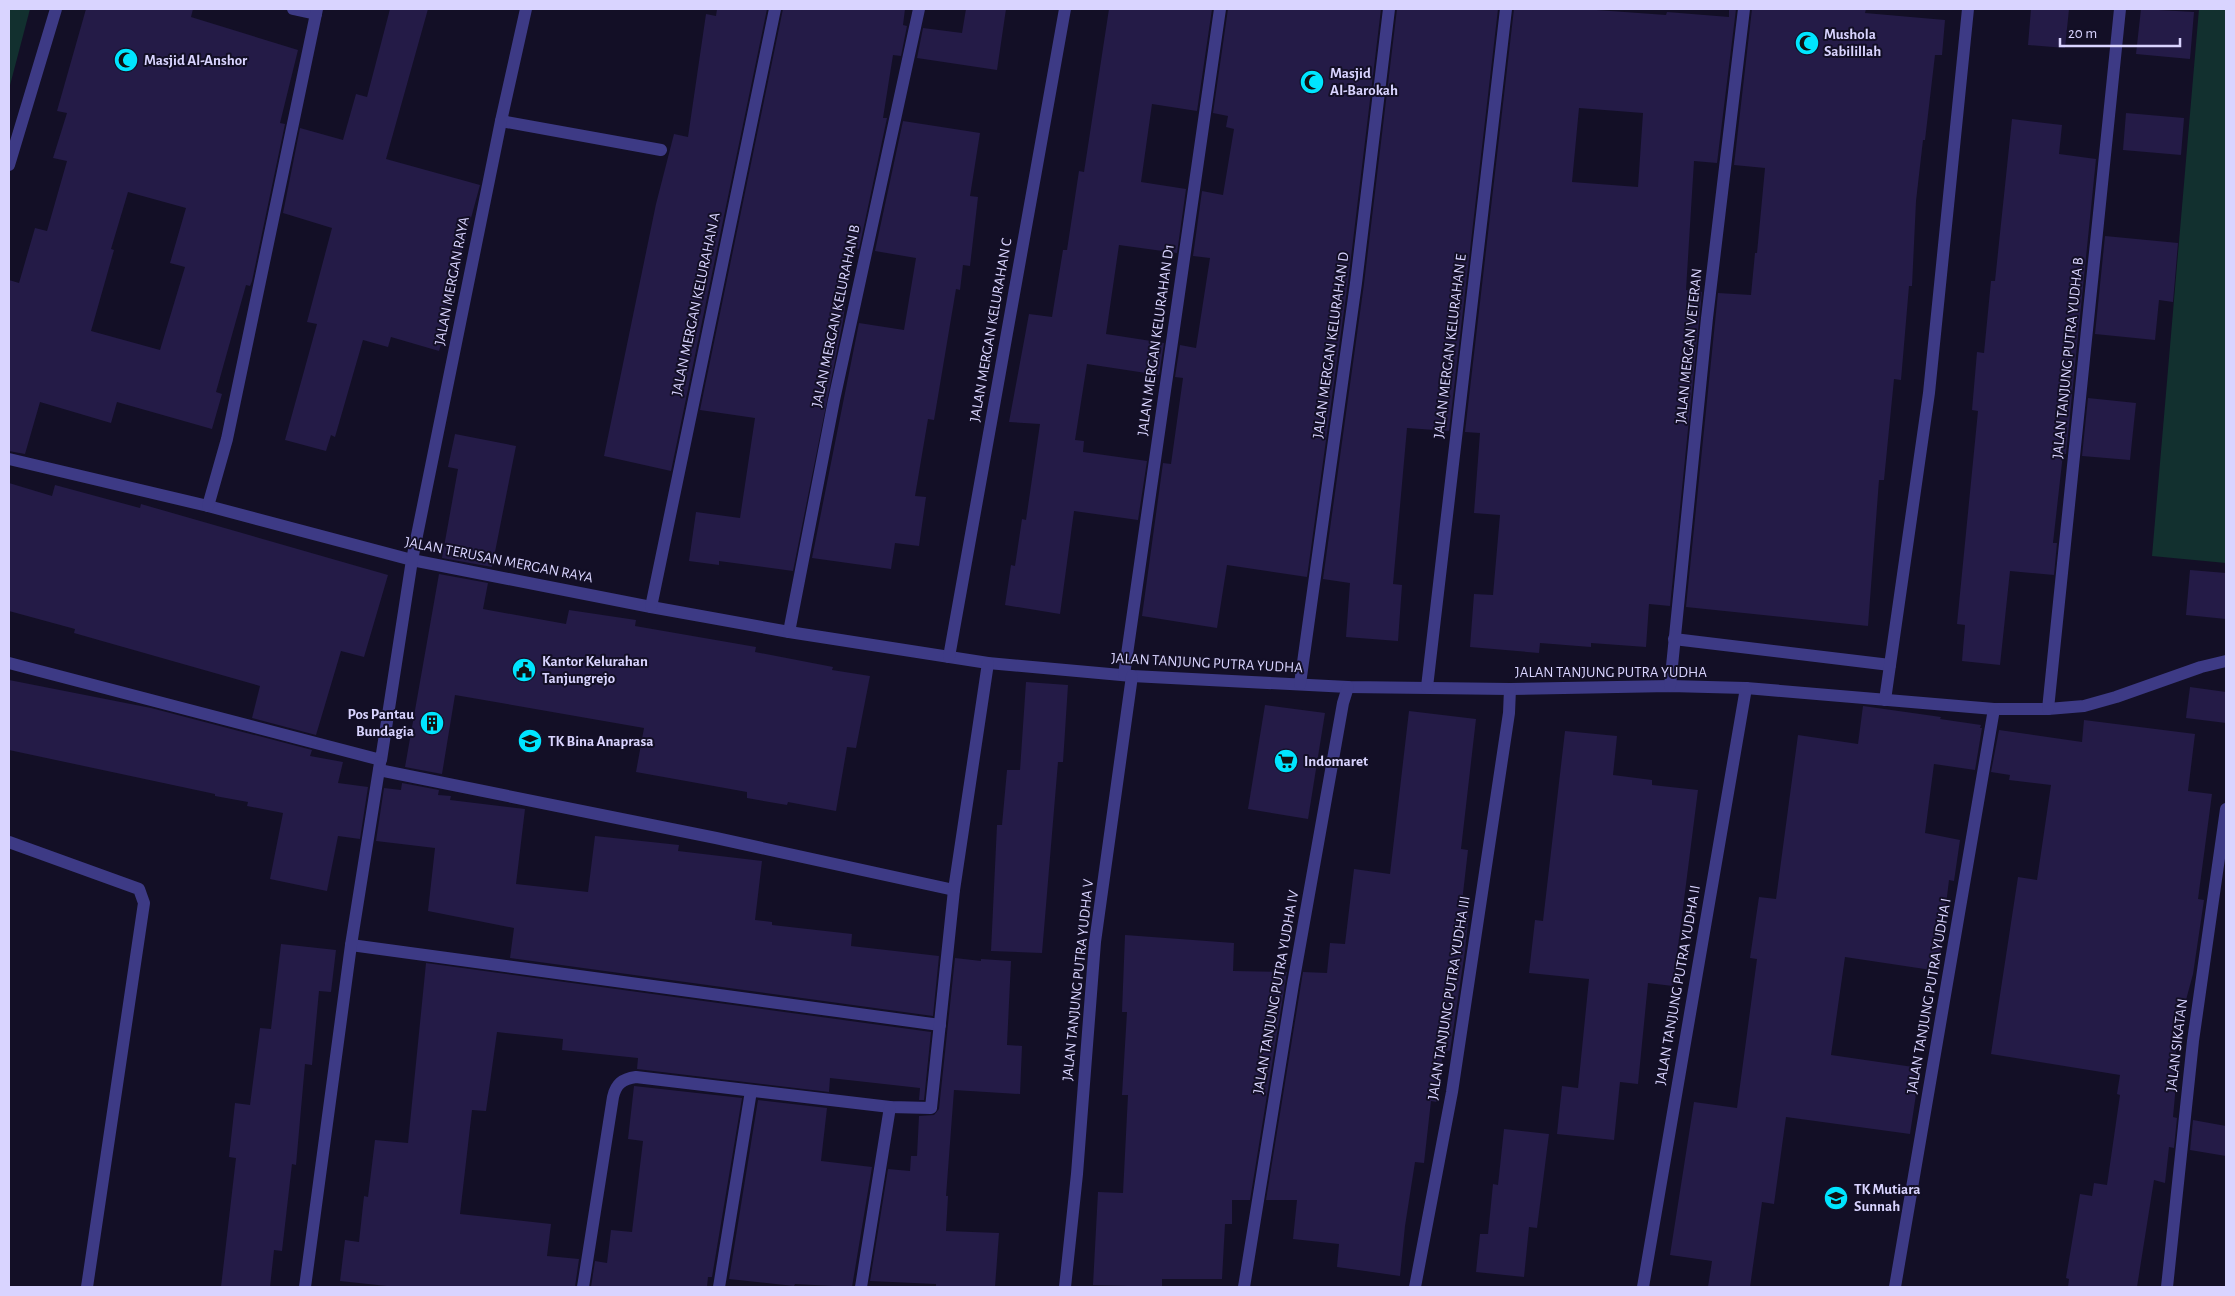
<svg xmlns="http://www.w3.org/2000/svg" width="2235" height="1296" font-family="'Alegreya Sans',sans-serif">
	<style>
		.green { fill: #12302f }
		.building { fill: #241b47; fill-rule: evenodd }
		.lines { fill: none; stroke-linecap: round; stroke-linejoin: round }
		.minor { stroke: #3d3a85; stroke-width: 12 }
		.labels { text-anchor: middle; dominant-baseline: central; stroke-width: 4; stroke-linejoin: round; paint-order: stroke }
		.poi-label { font-size: 15px; font-weight: bold; fill: #d9d4ff; stroke: #130f26; text-anchor: start }
		.street-label { font-size: 15px; fill: #d9d4ff; stroke: #130f26 }
	</style>
	<rect width="100%" height="100%" fill="#130f26"/>
	<g class="green">
		<path d="M9,9H30L9,89Z"/>
		<path d="M2199,9H2226V563L2152,556Z"/>
	</g>
	<g class="building">
		<path d="M86,9H193L191,17L298,50L280,123L285,124L252,281L250,286L246,285L216,392L222,394L212,429L117,402L111,423L40,402L25,454L9,451V280L19,283L35,228L47,231L67,161L53,158L67,113L57,111ZM128,192L186,208L170,263L185,267L160,350L91,331L114,250L111,249Z"/>
		<path d="M390,9H428L386,159L480,185L462,251L464,252L448,310L451,311L439,351L391,337L388,347L363,340L335,437L331,435L326,451L285,440L317,324L307,322L332,228L283,213L300,128L343,140L356,94L367,97Z"/>
		<path d="M717,9H767L671,471L604,456L656,204L674,134L688,137L706,14L716,16Z"/>
		<path d="M783,9H905L903,25L907,26L901,56L893,55L883,118H887L859,249L853,248L843,321L793,571L719,561V565L689,561L696,512L740,518L755,418L700,410Z"/>
		<path d="M966,9H1006L997,70L917,58L923,28L962,33Z"/>
		<path d="M1109,9H1212L1197,111L1152,104L1141,182L1186,189L1177,253L1119,245L1106,334L1164,343L1159,375L1087,364L1075,440L1084,441L1083,452L1147,461L1138,520L1074,511L1060,614L1005,605L1011,565L1015,566L1022,519L1026,520L1040,424L1009,422L1029,314L1052,317L1063,250H1067L1079,171L1084,172Z"/>
		<path d="M1228,9H1381L1348,282L1307,577L1227,565L1217,628L1142,616L1163,463L1171,464L1183,378L1175,377L1180,345L1196,348L1210,258L1193,256L1202,191L1223,195L1234,129L1226,127L1228,116L1213,113Z"/>
		<path d="M1397,9H1498L1449,431L1407,428L1393,584L1402,585L1398,641L1346,637L1350,583L1323,579L1364,284Z"/>
		<path d="M1514,9H1583L1666,15L1667,12L1729,17V9H1736L1717,163L1694,161L1686,290L1702,292L1670,606L1649,604L1646,647L1591,643V647L1540,643L1539,653L1470,647L1474,594L1493,595L1500,515L1474,513L1480,433L1465,432ZM1579,108L1643,113L1638,187L1572,182Z"/>
		<path d="M1752,9H1866L1865,13L1945,20L1942,55H1935L1925,140H1923L1916,201L1912,286H1909L1901,380L1894,379L1884,480H1879L1868,626L1686,607L1718,293L1751,295L1755,253H1757L1765,168L1734,165Z"/>
		<path d="M2031,9H2069L2065,48L2028,45Z"/>
		<path d="M2141,9L2194,12L2190,59L2136,54Z"/>
		<path d="M2126,113L2184,118L2181,155L2123,150Z"/>
		<path d="M2012,119L2062,125L2059,154L2096,159L2066,454H2063L2053,543H2057L2054,575L2010,571L2000,665L1962,661L1965,625L1957,624L1978,411L1972,410L1977,352L1984,353L1991,281H1995Z"/>
		<path d="M903,121L980,133L970,196L978,197L970,266L963,265L960,290L956,289L934,420L928,419L915,496L926,497L919,546L895,543L891,569L812,558L859,323L904,330L916,258L875,251Z"/>
		<path d="M2105,236L2178,243L2173,302L2159,300L2155,340L2095,334Z"/>
		<path d="M2088,398L2136,403L2130,460L2082,456Z"/>
		<path d="M455,434L516,446L492,567L442,558L458,469L448,467Z"/>
		<path d="M9,483L52,496L55,485L140,508L141,504L388,575L364,657L341,651L316,735L252,718L260,686L74,633L75,629L9,611Z"/>
		<path d="M2190,570L2226,573V619L2186,615Z"/>
		<path d="M439,574L488,583L483,609L566,624L569,610L636,620L635,626L756,647L755,652L833,667L832,670L870,676L856,748L847,747L836,811L788,802L787,805L747,798V792L636,772L644,728L455,695L442,774L405,767Z"/>
		<path d="M9,680L151,708L312,750L310,756L343,762L338,783L368,787L360,839L338,836L327,891L270,879L283,813L247,806L248,802L215,796V794L9,750Z"/>
		<path d="M1026,682L1068,685L1063,762H1058L1042,953L991,951L997,825H1002L1007,770H1020Z"/>
		<path d="M2190,687L2226,692V723L2186,718Z"/>
		<path d="M1265,705L1325,713L1308,819L1248,809Z"/>
		<path d="M1863,706L1941,717L1940,719L1981,725L1980,728H1982L1975,770L1934,764L1925,833L1960,840L1954,881L1949,880L1938,971L1845,957L1831,1055L1920,1068L1910,1134L1786,1117L1774,1204L1762,1202L1750,1287H1708L1712,1261L1670,1255L1694,1102L1737,1108L1757,959L1750,958L1759,897L1776,899L1798,735L1858,744Z"/>
		<path d="M1409,711L1476,719L1461,849L1468,850L1462,902L1470,903L1465,951L1450,1051L1443,1050L1437,1102L1431,1101L1424,1163L1415,1162L1405,1226L1400,1276L1337,1267L1339,1244L1293,1239L1297,1200H1266L1303,972L1327,973L1330,943L1345,944L1354,869L1390,874Z"/>
		<path d="M2084,720L2195,734L2188,791L2212,794L2198,899L2204,900L2193,974L2186,1000L2174,1062L2178,1063L2173,1117L2177,1118L2174,1148L2169,1147L2165,1183L2154,1180L2137,1287H2068L2069,1279L2066,1278L2080,1194L2092,1196L2094,1183L2107,1185L2120,1095L2117,1094L2120,1075L1991,1054L2018,877L2037,880L2051,785L2009,780L2010,775L1991,772L1999,730L2082,742Z"/>
		<path d="M1565,731L1617,736L1613,775L1652,780V785L1698,790L1673,986L1648,983L1638,1084L1620,1082L1614,1140L1557,1134L1562,1086L1578,1088L1589,979L1529,973L1535,920L1543,921Z"/>
		<path d="M402,783L439,790L438,795L451,796L450,800L525,809L516,884L588,892L595,836L679,845L678,851L762,861L755,920L772,922V925L852,934L851,946L939,956L933,1016L510,958L514,928L428,911L435,848L376,841L384,788L401,790Z"/>
		<path d="M1125,935L1234,943L1233,971L1287,972L1250,1200H1232V1224H1225L1222,1279H1162V1287L1093,1285L1098,1192L1123,1193L1128,1095H1122L1127,1012H1122Z"/>
		<path d="M281,944L336,950L331,992L319,991L312,1065L305,1064L296,1165L292,1164L282,1251L274,1250L270,1287H221L236,1158L229,1157L235,1103L250,1105L260,1028L271,1029Z"/>
		<path d="M955,958L981,961V959L1011,961L1007,1045L1022,1046L1020,1094L954,1090L946,1196H948L946,1231L999,1233L995,1287H936V1284L870,1281L888,1169L910,1171L911,1156H917L919,1116L934,1115L939,1109Z"/>
		<path d="M426,963L931,1032L924,1100H919L920,1088L830,1078L829,1092L637,1069L638,1058L562,1050L563,1039L497,1032L486,1111L472,1110L460,1214L551,1224L547,1256L579,1259L575,1287H396L340,1281L345,1240L359,1242L364,1196L368,1197L375,1140L408,1143Z"/>
		<path d="M634,1086L742,1098L712,1277H708L707,1287H591L595,1261L607,1263L611,1230L632,1232L643,1141L628,1139Z"/>
		<path d="M758,1100L827,1108L821,1161L872,1167L852,1287L795,1284L794,1286L729,1279Z"/>
		<path d="M2193,1120L2226,1126V1156L2190,1150Z"/>
		<path d="M1504,1129L1549,1134L1537,1228L1529,1227L1524,1277L1476,1272L1480,1234H1488L1493,1184L1498,1185Z"/>
	</g>
	<g class="lines">
		<g class="minor">
			<path d="M293,9L316,14"/>
			<path d="M501,121L661,150"/>
			<path d="M9,165L56,9"/>
			<path d="M9,459L208,506L412,560L651,607L789,632L988,663L1132,676L1348,687L1510,689L1670,686L1746,688L1994,709H2048L2084,706L2116,697L2201,667L2226,661"/>
			<path d="M208,506L227,439L317,9"/>
			<path d="M651,607L775,9"/>
			<path d="M789,632L834,400L919,9"/>
			<path d="M1674,639L1890,665"/>
			<path d="M949,657L1065,9"/>
			<path d="M9,663L381,760L412,560L501,121L526,9"/>
			<path d="M1124,675L1220,9"/>
			<path d="M1300,684L1356,283L1389,9"/>
			<path d="M1670,686L1707,318L1744,9"/>
			<path d="M1427,687L1506,9"/>
			<path d="M1885,700L1929,393L1968,9"/>
			<path d="M2048,709L2120,9"/>
			<path d="M379,770L716,838L954,890"/>
			<path d="M9,842L139,889L144,903L87,1287"/>
			<path d="M351,945L940,1025"/>
			<path d="M305,1287L351,945L380,763"/>
			<path d="M583,1287L613,1097C616,1084 622,1079 636,1077L890,1107L931,1108L954,890L988,663"/>
			<path d="M719,1287L751,1091"/>
			<path d="M861,1287L890,1107"/>
			<path d="M1065,1287L1077,1174L1095,942L1132,676"/>
			<path d="M1244,1287L1293,984L1343,703L1348,687"/>
			<path d="M1415,1287L1452,1092L1509,713L1510,689"/>
			<path d="M1643,1287L1746,688"/>
			<path d="M1895,1287L1994,709"/>
			<path d="M2167,1287L2193,1041L2226,809"/>
		</g>
	</g>
	<defs>
		<g id="mosque-disc" transform="scale(1.25)"><circle r="9.5" fill="#00e5ff" stroke="#130f26"/><path d="M3.5-4.9A6 6 0 1 0 3.5 4.9A5 5 0 1 1 3.5-4.9Z" fill="#111"/></g>
		<g id="civic-disc" transform="scale(1.25)"><circle r="9.5" fill="#00e5ff" stroke="#130f26"/><path d="M-.6-6.5H3V-4.5H.6V-3L4-1V1h2V6H-6V1h2V-1L-.6-3ZM-1.2 2.5V6h2.4V2.5Z" fill="#111"/></g>
		<g id="building-disc" transform="scale(1.25)"><circle r="9.5" fill="#00e5ff" stroke="#130f26"/><path d="M-4-6H4V6H1V3H-1V6H-4ZM-2.5-4.3h1.7v1.8h-1.7ZM.8-4.3h1.7v1.8H.8ZM-2.5-1h1.7V.8h-1.7ZM.8-1h1.7V.8H.8Z" fill="#111"/></g>
		<g id="school-disc" transform="scale(1.25)"><circle r="9.5" fill="#00e5ff" stroke="#130f26"/><path d="M0-5L7-2L0 1L-7-2ZM-4 1L0 2.5L4 1V4Q0 6-4 4Z" fill="#111"/></g>
		<g id="supermarket-disc" transform="scale(1.25)"><circle r="9.5" fill="#00e5ff" stroke="#130f26"/><path d="M-6-5.5h2.5l.6 2H6L4.5 2H-2.5L-4.4-4H-6ZM-1.5 3.2a1.3 1.3 0 1 0 .1 0ZM3 3.2a1.3 1.3 0 1 0 .1 0Z" fill="#111"/></g>
	</defs>
	<g fill-rule="evenodd">
		<use href="#mosque-disc" x="1807" y="43"/>
		<use href="#mosque-disc" x="126" y="60"/>
		<use href="#mosque-disc" x="1312" y="82"/>
		<use href="#civic-disc" x="524" y="670"/>
		<use href="#building-disc" x="432" y="723"/>
		<use href="#school-disc" x="530" y="741"/>
		<use href="#supermarket-disc" x="1286" y="761"/>
		<use href="#school-disc" x="1836" y="1198"/>
	</g>
	<g class="labels">
		<g class="poi-label">
			<text x="1824" y="34">Mushola<tspan x="1824" dy="17">Sabilillah</tspan></text>
			<text x="144" y="60">Masjid Al-Anshor</text>
			<text x="1330" y="73">Masjid<tspan x="1330" dy="17">Al-Barokah</tspan></text>
			<text x="542" y="661">Kantor Kelurahan<tspan x="542" dy="17">Tanjungrejo</tspan></text>
			<text x="414" y="714" text-anchor="end">Pos Pantau<tspan x="414" dy="17">Bundagia</tspan></text>
			<text x="548" y="741">TK Bina Anaprasa</text>
			<text x="1304" y="761">Indomaret</text>
			<text x="1854" y="1189">TK Mutiara<tspan x="1854" dy="17">Sunnah</tspan></text>
		</g>
		<g class="street-label">
			<text transform="translate(452 281) rotate(-79)">JALAN MERGAN RAYA</text>
			<text transform="translate(696 304) rotate(-78)">JALAN MERGAN KELURAHAN A</text>
			<text transform="translate(836 316) rotate(-78)">JALAN MERGAN KELURAHAN B</text>
			<text transform="translate(991 330) rotate(-80)">JALAN MERGAN KELURAHAN C</text>
			<text transform="translate(1156 340) rotate(-82)">JALAN MERGAN KELURAHAN D1</text>
			<text transform="translate(1331 345) rotate(-82)">JALAN MERGAN KELURAHAN D</text>
			<text transform="translate(1450 346) rotate(-83)">JALAN MERGAN KELURAHAN E</text>
			<text transform="translate(1689 346) rotate(-84)">JALAN MERGAN VETERAN</text>
			<text transform="translate(2068 358) rotate(-84)">JALAN TANJUNG PUTRA YUDHA B</text>
			<text transform="translate(499 560) rotate(11)">JALAN TERUSAN MERGAN RAYA</text>
			<text transform="translate(1207 663) rotate(3)">JALAN TANJUNG PUTRA YUDHA</text>
			<text x="1611" y="672">JALAN TANJUNG PUTRA YUDHA</text>
			<text transform="translate(1078 980) rotate(-84)">JALAN TANJUNG PUTRA YUDHA V</text>
			<text transform="translate(1678 985) rotate(-80)">JALAN TANJUNG PUTRA YUDHA II</text>
			<text transform="translate(1276 992) rotate(-80)">JALAN TANJUNG PUTRA YUDHA IV</text>
			<text transform="translate(1929 996) rotate(-80)">JALAN TANJUNG PUTRA YUDHA I</text>
			<text transform="translate(1449 998) rotate(-81)">JALAN TANJUNG PUTRA YUDHA III</text>
			<text transform="translate(2177 1045) rotate(-83)">JALAN SIKATAN</text>
		</g>
	</g>
	<rect width="2235" height="1296" fill="none" stroke="#d9d4ff" stroke-width="20"/>
	<path d="M2060 38v8h120v-8" fill="none" stroke="#d9d4ff" stroke-width="2.5"/>
	<text x="2068" y="38" font-size="15" fill="#d9d4ff" stroke="#130f26" stroke-width="4" paint-order="stroke">20 m</text>
</svg>
